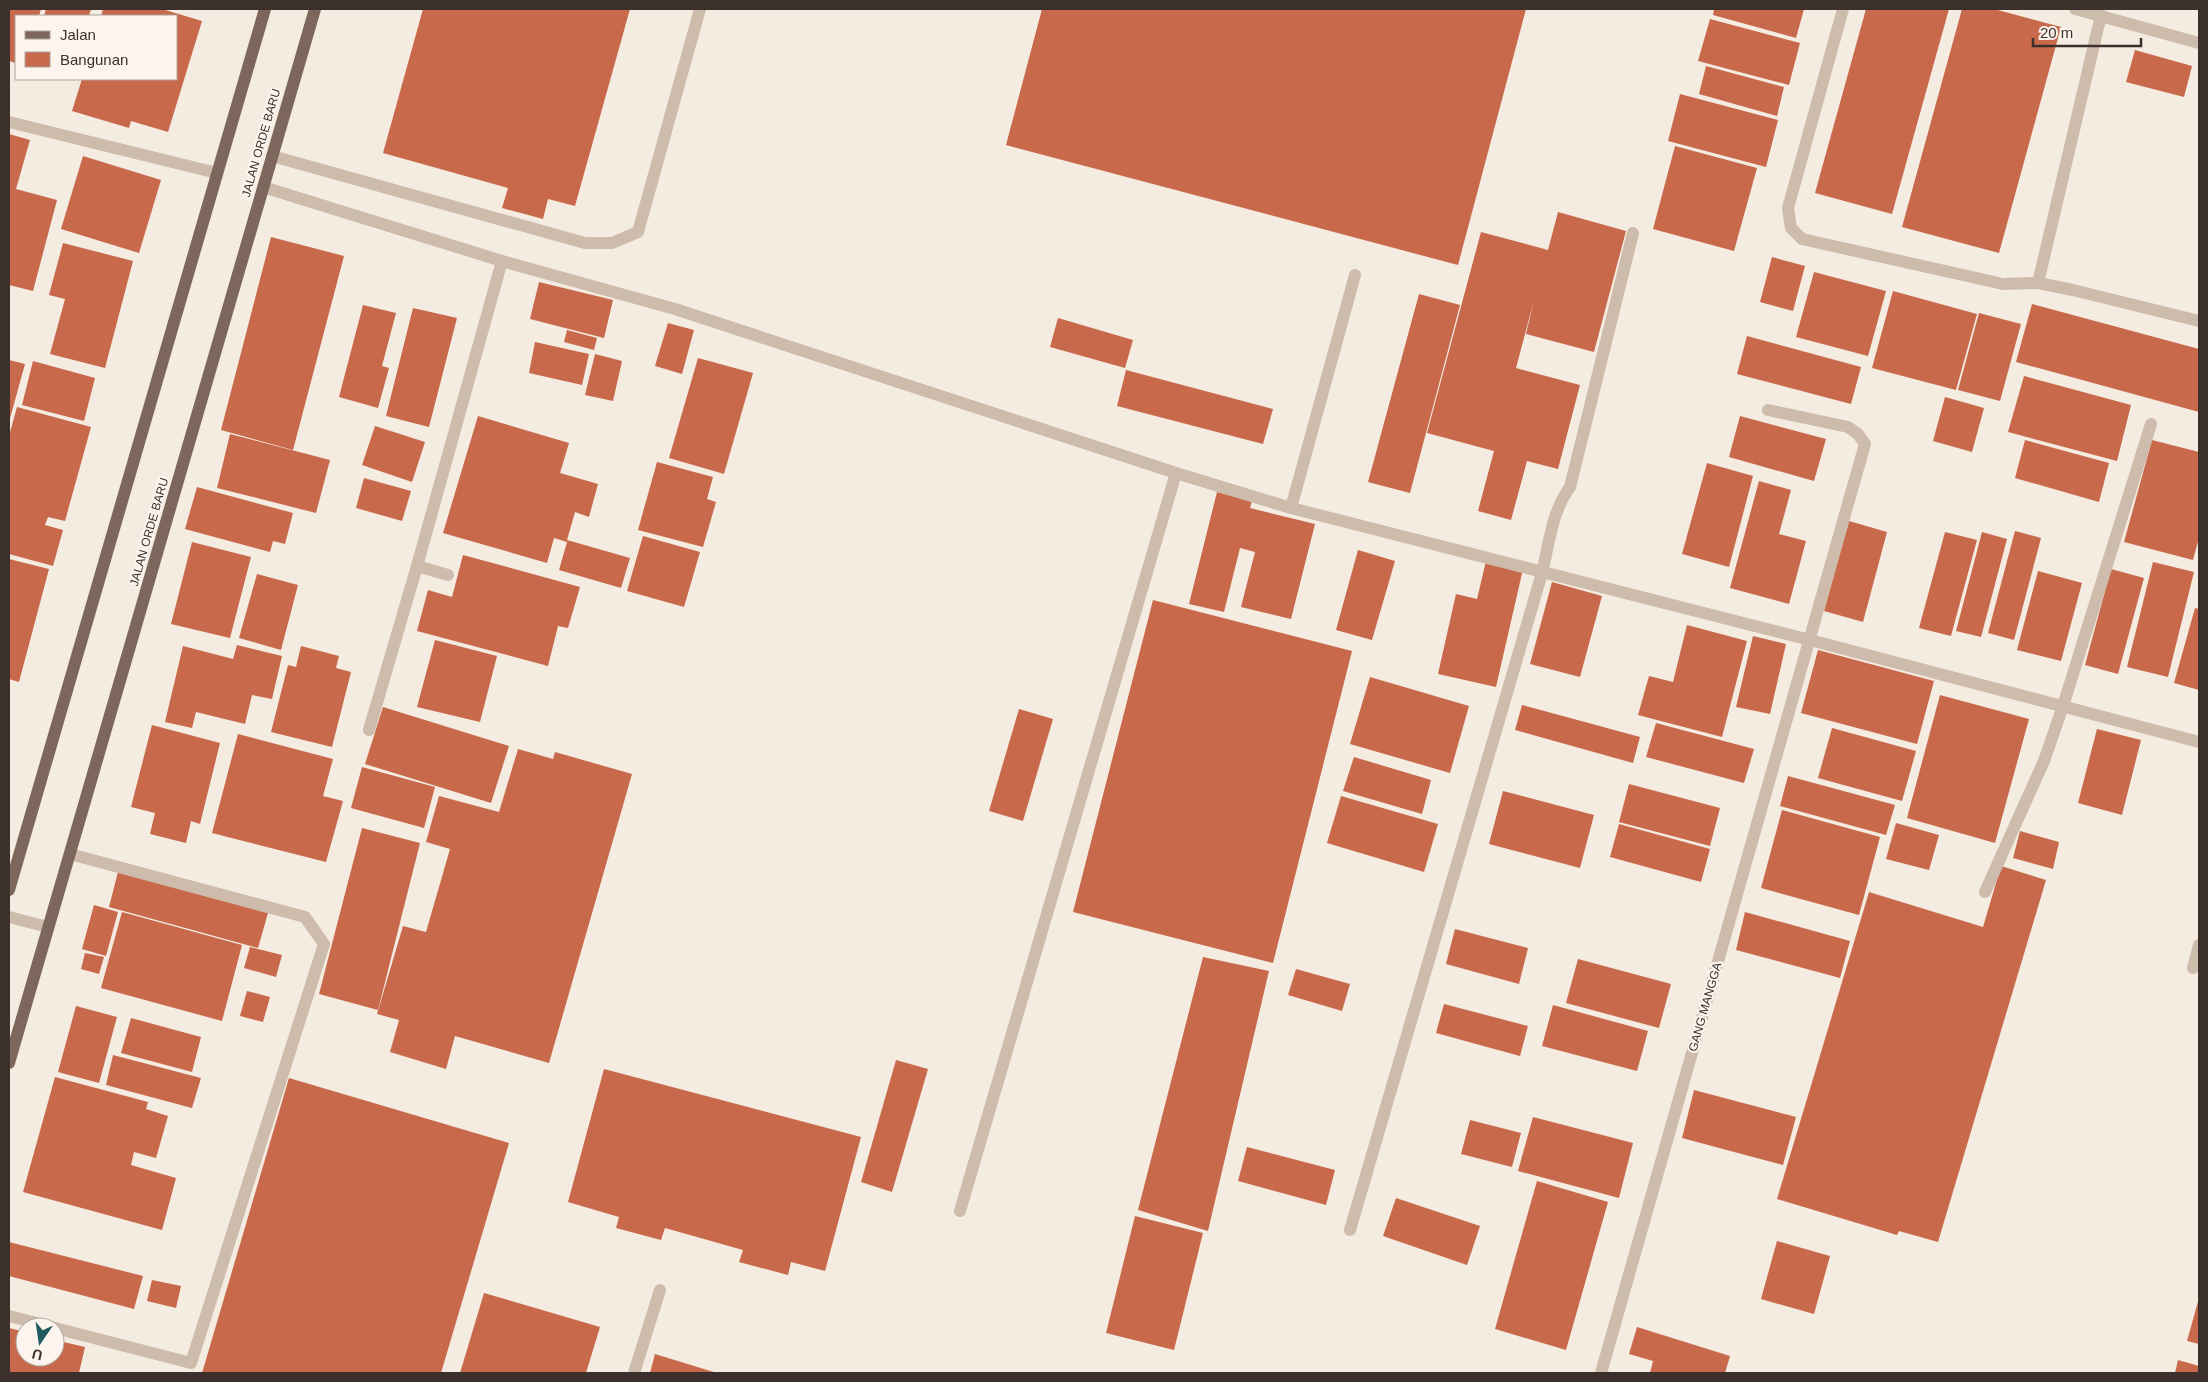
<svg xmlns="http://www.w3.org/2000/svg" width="2208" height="1382" font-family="Arial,sans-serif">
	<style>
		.building { fill: #c8694b }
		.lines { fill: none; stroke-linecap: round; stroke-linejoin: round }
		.minor { stroke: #cdbbac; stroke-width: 12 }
		.major { stroke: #7d675c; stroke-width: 12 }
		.labels { text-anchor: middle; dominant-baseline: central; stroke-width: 4.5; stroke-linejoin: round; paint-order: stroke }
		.street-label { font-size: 12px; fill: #3b302b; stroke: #fbf5ee }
	</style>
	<rect width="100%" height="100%" fill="#f4ebe1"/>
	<g class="building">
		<path d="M9,9H41L39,16H16V63L9,61Z"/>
		<path d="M46,9H91L89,16H44Z"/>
		<path d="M103,9H162L202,21L168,132L131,121L129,128L72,111L82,79H176V16H101Z"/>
		<path d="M423,9H630L575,206L548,199L543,219L502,208L508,188L383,153Z"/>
		<path d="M1042,9H1526L1458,265L1006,145Z"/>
		<path d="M1714,9H1804L1796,38L1713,15Z"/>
		<path d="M1866,9H1949L1892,214L1815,193Z"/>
		<path d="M1962,9H1994L2061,27L1999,253L1902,227Z"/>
		<path d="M1710,19L1800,43L1789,85L1698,61Z"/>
		<path d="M2135,50L2192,66L2184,97L2126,82Z"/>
		<path d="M1706,66L1784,87L1777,116L1699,94Z"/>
		<path d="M1680,94L1778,120L1766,167L1668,141Z"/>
		<path d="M9,134L30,140L16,189L57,200L33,291L9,285Z"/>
		<path d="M1675,146L1757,168L1734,251L1653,229Z"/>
		<path d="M83,156L161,180L139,253L61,229Z"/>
		<path d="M1558,212L1626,231L1594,352L1526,334L1534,300L1516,368L1580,385L1558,469L1527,461L1511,520L1478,511L1494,451L1427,433L1481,232L1548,250Z"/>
		<path d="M271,237L344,256L293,450L221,430Z"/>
		<path d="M63,243L133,261L105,368L50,354L65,299L49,295Z"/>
		<path d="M1772,257L1805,266L1793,311L1760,302Z"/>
		<path d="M1814,272L1886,291L1868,356L1796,337Z"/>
		<path d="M539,282L613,300L604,338L530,319Z"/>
		<path d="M1893,291L1977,314L1956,390L1872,368Z"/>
		<path d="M1419,294L1460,305L1410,493L1368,482Z"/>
		<path d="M2032,304L2199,349V412L2016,362Z"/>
		<path d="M363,305L396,313L382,366L389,368L378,408L339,397Z"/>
		<path d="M413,308L457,318L429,427L386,416Z"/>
		<path d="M1979,313L2021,324L2000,401L1958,390Z"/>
		<path d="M1058,318L1133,340L1125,368L1050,347Z"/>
		<path d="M668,323L694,330L682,374L655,366Z"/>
		<path d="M567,330L597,338L594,350L564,342Z"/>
		<path d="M1747,336L1861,367L1851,404L1737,374Z"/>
		<path d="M535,342L589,354L582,385L529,373Z"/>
		<path d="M595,354L622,361L613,401L585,395Z"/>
		<path d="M698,358L753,373L724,474L669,458Z"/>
		<path d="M9,360L25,364L9,422Z"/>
		<path d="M33,361L95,378L84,421L22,405Z"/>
		<path d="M1126,370L1273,409L1263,444L1117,406Z"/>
		<path d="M2024,376L2131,405L2117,461L2008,432Z"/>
		<path d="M1945,397L1984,408L1972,452L1933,441Z"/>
		<path d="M17,407L91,427L65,521L48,517L45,525L63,530L53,566L9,554V436Z"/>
		<path d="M478,416L569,443L560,473L598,484L589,517L575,512L567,540L630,558L621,588L559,570L567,542L554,538L547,563L443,533Z"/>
		<path d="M1740,416L1826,439L1814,481L1729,457Z"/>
		<path d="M375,426L425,442L412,482L362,465Z"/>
		<path d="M230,434L330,460L316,513L217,488Z"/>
		<path d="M2025,440L2109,463L2099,502L2015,478Z"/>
		<path d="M2152,440L2199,452V538L2193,560L2124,542Z"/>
		<path d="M657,462L713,477L707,499L716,502L703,547L638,530Z"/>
		<path d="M1707,463L1753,476L1729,567L1682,554Z"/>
		<path d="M364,478L411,491L402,521L356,508Z"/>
		<path d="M1759,481L1791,490L1779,534L1806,541L1789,604L1730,588Z"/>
		<path d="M197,487L293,513L285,544L273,541L270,552L185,529Z"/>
		<path d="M1217,492L1252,501L1250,508L1315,524L1291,619L1241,607L1255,552L1240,548L1224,612L1189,604Z"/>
		<path d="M1849,521L1887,532L1863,622L1824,611Z"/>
		<path d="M2015,531L2041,538L2014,640L1988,633Z"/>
		<path d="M1945,532L1977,540L1951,636L1919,628Z"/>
		<path d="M1982,532L2007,539L1981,637L1956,631Z"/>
		<path d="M643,536L700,552L684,607L627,591Z"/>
		<path d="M192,542L251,557L230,638L171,624Z"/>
		<path d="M1358,550L1395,561L1372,640L1336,630Z"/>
		<path d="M463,555L580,587L568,628L558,626L548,666L417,631L428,590L452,597Z"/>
		<path d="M9,559L49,569L19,682L9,679Z"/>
		<path d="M1486,561L1523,569L1496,687L1438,674L1456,594L1477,599Z"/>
		<path d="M2153,562L2194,572L2168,677L2127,667Z"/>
		<path d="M2111,569L2144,578L2118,674L2085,665Z"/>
		<path d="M2038,571L2082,583L2061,661L2017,650Z"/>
		<path d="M257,574L298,585L281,650L239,638Z"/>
		<path d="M1552,582L1602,596L1580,677L1530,664Z"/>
		<path d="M1153,600L1352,651L1273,963L1073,912Z"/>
		<path d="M2195,608L2199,609V690L2174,683Z"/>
		<path d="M1687,625L1747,641L1722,737L1638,715L1649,676L1673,682Z"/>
		<path d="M1753,636L1786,644L1770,714L1736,707Z"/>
		<path d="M435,640L497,656L480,722L417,707Z"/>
		<path d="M237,645L282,656L272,699L252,695L245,724L196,712L192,728L165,722L183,646L233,659Z"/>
		<path d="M301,646L339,656L336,668L351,672L332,747L271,732L288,665L296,667Z"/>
		<path d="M1818,650L1934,681L1917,744L1801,713Z"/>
		<path d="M1370,677L1469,706L1450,773L1350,744Z"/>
		<path d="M1940,695L2029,719L1995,843L1907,818Z"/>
		<path d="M1522,705L1640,737L1633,763L1515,730Z"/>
		<path d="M383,707L509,746L491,803L365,764Z"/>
		<path d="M1019,709L1053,719L1023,821L989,811Z"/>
		<path d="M1656,723L1754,749L1744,783L1646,757Z"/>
		<path d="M152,725L220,743L200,824L191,821L186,843L150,834L155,813L131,807Z"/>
		<path d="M1832,728L1916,751L1902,801L1818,778Z"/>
		<path d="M2097,729L2141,740L2122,815L2078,803Z"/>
		<path d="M238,734L333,759L323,796L343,801L326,862L212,833Z"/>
		<path d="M518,749L553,759L555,752L632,774L549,1063L455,1036L446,1069L390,1052L399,1020L377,1014L403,926L426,932L450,849L426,842L439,796L499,812Z"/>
		<path d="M1354,757L1431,780L1422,814L1343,791Z"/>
		<path d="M362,767L435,787L424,828L351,808Z"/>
		<path d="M1788,776L1895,805L1886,835L1780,806Z"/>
		<path d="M1629,784L1720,808L1710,846L1619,822Z"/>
		<path d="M1503,791L1594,815L1580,868L1489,844Z"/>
		<path d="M1341,796L1438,824L1424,872L1327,843Z"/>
		<path d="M1782,810L1880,837L1859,915L1761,888Z"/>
		<path d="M1896,823L1939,835L1929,870L1886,859Z"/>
		<path d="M1619,824L1710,849L1701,882L1610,857Z"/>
		<path d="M362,828L420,843L378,1010L319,994Z"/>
		<path d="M2020,831L2059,842L2053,869L2013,858Z"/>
		<path d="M2001,866L2046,880L1938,1242L1899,1231L1897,1235L1777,1199L1869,892L1983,927Z"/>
		<path d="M118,872L268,913L258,948L109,907Z"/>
		<path d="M94,905L118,912L106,956L82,949Z"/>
		<path d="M122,912L242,945L222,1021L101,988Z"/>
		<path d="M1745,912L1850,941L1840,978L1736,950Z"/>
		<path d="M1455,929L1528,948L1519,984L1446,964Z"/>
		<path d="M250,947L282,955L276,977L244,968Z"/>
		<path d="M85,953L104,957L99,974L81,969Z"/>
		<path d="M1203,957L1269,971L1208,1231L1138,1210Z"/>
		<path d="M1578,959L1671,984L1659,1028L1566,1003Z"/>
		<path d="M1296,969L1350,984L1342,1011L1288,995Z"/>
		<path d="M247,991L270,997L263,1022L240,1016Z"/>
		<path d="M1444,1004L1528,1026L1520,1056L1436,1033Z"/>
		<path d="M1553,1005L1648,1031L1637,1071L1542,1046Z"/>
		<path d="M76,1006L117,1017L99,1083L58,1072Z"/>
		<path d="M131,1018L201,1037L192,1072L121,1053Z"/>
		<path d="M113,1055L201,1078L192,1108L106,1085Z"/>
		<path d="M896,1060L928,1069L892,1192L861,1182Z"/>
		<path d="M604,1069L861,1137L825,1271L791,1262L788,1275L739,1262L743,1250L665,1228L661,1240L616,1228L619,1217L568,1202Z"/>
		<path d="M55,1077L148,1102L146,1109L168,1116L156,1158L134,1152L131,1165L176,1178L162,1230L23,1192Z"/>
		<path d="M289,1078L509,1143L441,1373H202Z"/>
		<path d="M1694,1090L1796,1117L1783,1165L1682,1138Z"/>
		<path d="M1533,1117L1633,1143L1619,1198L1518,1171Z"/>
		<path d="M1470,1120L1521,1133L1512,1167L1461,1154Z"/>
		<path d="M1247,1147L1335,1170L1326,1205L1238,1181Z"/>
		<path d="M1537,1181L1608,1202L1566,1350L1495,1329Z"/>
		<path d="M1396,1198L1480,1226L1467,1265L1383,1236Z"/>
		<path d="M1135,1216L1203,1233L1174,1350L1106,1333Z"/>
		<path d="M1777,1241L1830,1256L1814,1314L1761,1299Z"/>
		<path d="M9,1242L143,1276L134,1309L9,1276Z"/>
		<path d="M152,1280L181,1286L176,1308L147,1301Z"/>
		<path d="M484,1293L600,1327L586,1373H460Z"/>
		<path d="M2199,1298V1344L2187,1341Z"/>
		<path d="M1637,1327L1730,1356L1725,1373H1650L1653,1361L1629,1354Z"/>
		<path d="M9,1328L25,1332V1357H55V1340L85,1347L79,1373H9Z"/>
		<path d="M655,1354L717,1373H650Z"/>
		<path d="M2178,1360L2199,1366V1373H2175Z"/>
	</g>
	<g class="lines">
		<g class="minor">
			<path d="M1843,9L1788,208L1791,228L1802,239L2003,284L2038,283L2073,290L2199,321"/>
			<path d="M2075,9L2199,43"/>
			<path d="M9,122L217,173"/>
			<path d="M272,156L585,243H612L638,232L700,9"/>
			<path d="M263,187L502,261L675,309L1176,473L1291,508L1810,640L2199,742"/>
			<path d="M2038,283L2101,15"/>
			<path d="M1291,508L1355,275"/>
			<path d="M417,566L448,575"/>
			<path d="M369,730L417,566L502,261"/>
			<path d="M1985,892L2044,761L2063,706L2151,424"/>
			<path d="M9,917L48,927"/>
			<path d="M2193,968L2199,945"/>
			<path d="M960,1211L1176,473"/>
			<path d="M1350,1230L1542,573C1549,544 1552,511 1570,487L1633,233"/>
			<path d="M9,1316L52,1327"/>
			<path d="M55,1328L191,1363L324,944L305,917L70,854"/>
			<path d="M634,1373L660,1290"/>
			<path d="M1601,1373L1865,444L1858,434L1848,427L1768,410"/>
		</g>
		<g class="major">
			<path d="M9,890L265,9"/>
			<path d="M9,1063L315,9"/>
		</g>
	</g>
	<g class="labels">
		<g class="street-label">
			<text transform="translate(261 143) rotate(-74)">JALAN ORDE BARU</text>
			<text transform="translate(149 532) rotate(-74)">JALAN ORDE BARU</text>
			<text transform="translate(1705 1007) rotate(-74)">GANG MANGGA</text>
		</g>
	</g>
	<rect width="2208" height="1382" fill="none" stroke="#3b302b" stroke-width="20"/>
	<rect x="15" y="15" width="162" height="65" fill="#fbf5ee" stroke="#aea6a0"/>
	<rect x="25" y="31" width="25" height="8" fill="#7d675c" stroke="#aea6a0"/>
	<text x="60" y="40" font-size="15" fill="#3b302b">Jalan</text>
	<rect x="25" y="52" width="25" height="15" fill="#c8694b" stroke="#aea6a0"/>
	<text x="60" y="65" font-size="15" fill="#3b302b">Bangunan</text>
	<g transform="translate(40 1342) rotate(193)"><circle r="24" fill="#fbf5ee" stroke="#aea6a0"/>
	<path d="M0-4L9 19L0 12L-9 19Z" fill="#1f5a5e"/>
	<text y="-8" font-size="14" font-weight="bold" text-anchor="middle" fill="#3b302b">U</text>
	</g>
	<path d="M2033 38v8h108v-8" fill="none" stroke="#3b302b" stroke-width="2.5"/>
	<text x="2040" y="38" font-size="15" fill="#3b302b" stroke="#fbf5ee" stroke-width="4" paint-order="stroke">20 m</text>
</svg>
